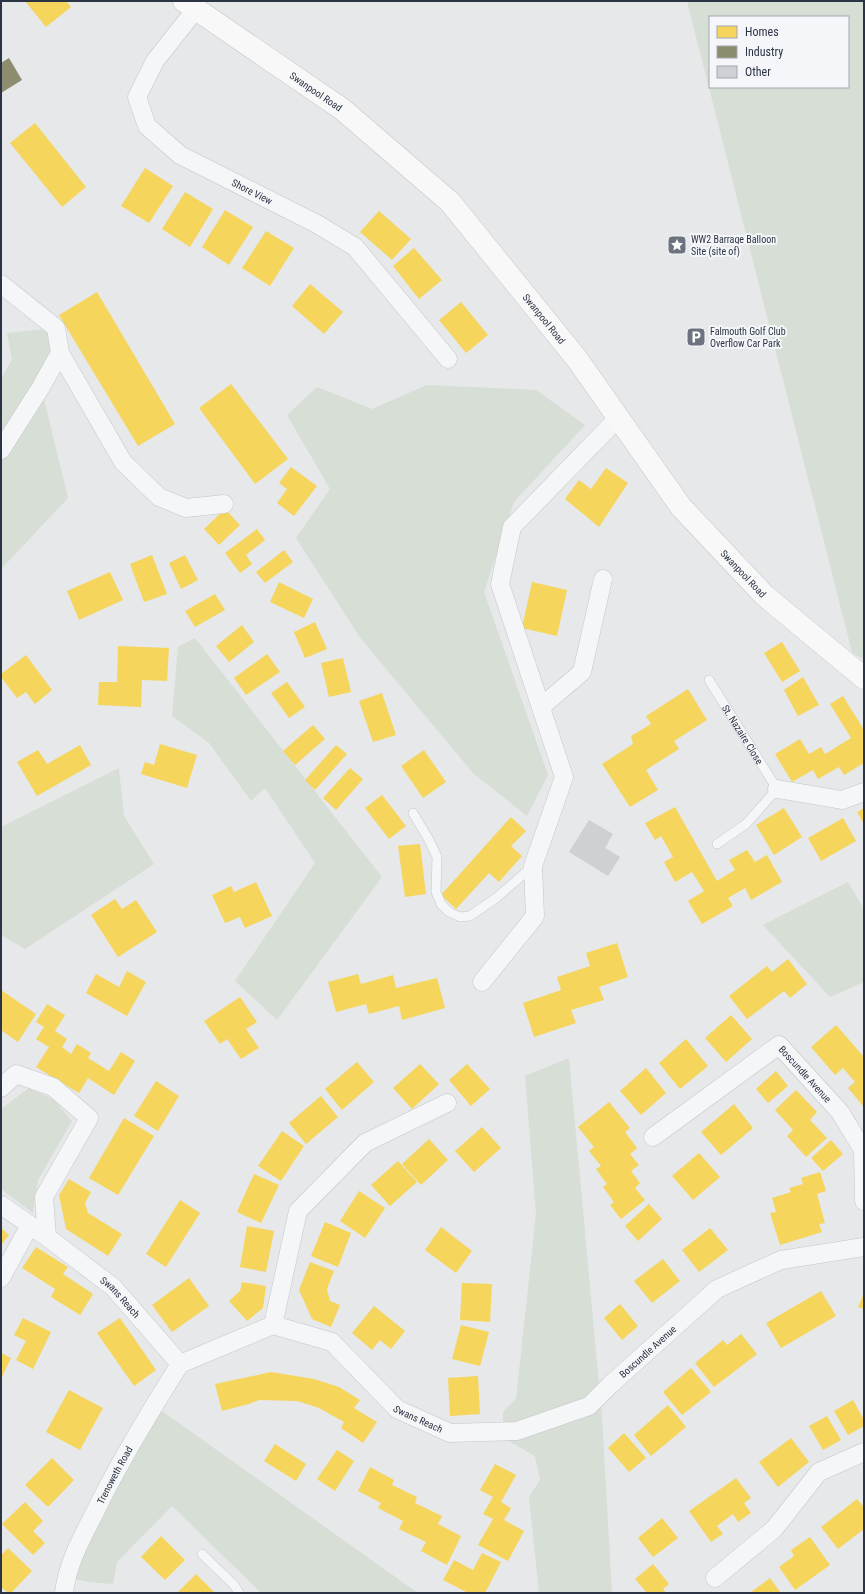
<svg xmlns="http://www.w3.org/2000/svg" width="865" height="1594" font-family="'Roboto Condensed',sans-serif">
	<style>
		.green { fill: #d6ded6; fill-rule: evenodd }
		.homes { fill: #f6d55c }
		.industry { fill: #8c8c6e }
		.building { fill: #ced0d3 }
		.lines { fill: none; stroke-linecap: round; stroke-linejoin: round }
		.lane-casing { stroke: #c4c6c8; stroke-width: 10 }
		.street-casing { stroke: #c4c6c8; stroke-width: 19 }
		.secondary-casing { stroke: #c4c6c8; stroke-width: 23 }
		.lane { stroke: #f5f6f7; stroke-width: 9 }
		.street { stroke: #f5f6f7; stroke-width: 18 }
		.secondary { stroke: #f8f8f8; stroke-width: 22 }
		.labels { text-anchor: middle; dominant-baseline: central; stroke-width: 4; stroke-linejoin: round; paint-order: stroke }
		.street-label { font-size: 10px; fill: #2b3445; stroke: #f4f6f9 }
		.poi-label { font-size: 10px; fill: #2b3445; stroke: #f4f6f9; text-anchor: start }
	</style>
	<rect width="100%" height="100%" fill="#e6e8ea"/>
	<g class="green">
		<path d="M687,1H864V660L852,652ZM710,17H848V87H710Z"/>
		<path d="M56,328L60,353L41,387L68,498L1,569V378L12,360L7,333Z"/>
		<path d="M427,385L536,390L585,425L514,502L484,592L548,775L527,816L474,774L361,639L296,538L330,489L287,415L317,387L372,409Z"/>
		<path d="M195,638L382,877L277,1020L235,981L315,863L265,788L251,801L209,743L172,716L178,647Z"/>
		<path d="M119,768L124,816L154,864L25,949L1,935V827Z"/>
		<path d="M848,882L864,910V982L830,997L763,925Z"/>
		<path d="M569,1058L602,1418L612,1593H539L529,1497L540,1480L535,1456L503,1438V1412L516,1399L536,1214L525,1076Z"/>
		<path d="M29,1088L54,1100L72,1121L38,1180L33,1213L1,1189V1109Z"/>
		<path d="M159,1409L418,1593H261L172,1506L117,1562L113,1584L89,1582L69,1578Z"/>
	</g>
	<g class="homes">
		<path d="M25,1H66L71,7L46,27Z"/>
		<path d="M35,123L86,187L62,207L10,143Z"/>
		<path d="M145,168L173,186L149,223L121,206Z"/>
		<path d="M185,192L213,209L190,247L162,229Z"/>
		<path d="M225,210L253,227L229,265L202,247Z"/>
		<path d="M379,211L411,239L392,260L360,232Z"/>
		<path d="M266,231L294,248L270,286L242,268Z"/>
		<path d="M414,248L442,280L419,299L393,266Z"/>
		<path d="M310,284L343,312L324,334L292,306Z"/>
		<path d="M97,292L175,424L138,446L59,315Z"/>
		<path d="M461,302L488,335L466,353L439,320Z"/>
		<path d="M231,384L288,459L255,484L199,408Z"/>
		<path d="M291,467L317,486L294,516L277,503L287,489L279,483Z"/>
		<path d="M606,468L628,483L599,527L565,499L579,480L591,489Z"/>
		<path d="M225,509L240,525L219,545L204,529Z"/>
		<path d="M257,529L265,540L246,555L252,564L240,573L225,553Z"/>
		<path d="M284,550L293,562L265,583L256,572Z"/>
		<path d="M152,555L167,594L144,602L130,564Z"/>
		<path d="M185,555L198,580L181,589L169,563Z"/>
		<path d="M110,572L123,600L79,620L67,591Z"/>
		<path d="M279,582L313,599L304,618L270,602Z"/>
		<path d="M532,582L567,590L557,636L522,628Z"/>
		<path d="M215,594L225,610L195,627L185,611Z"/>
		<path d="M315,622L327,649L305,658L294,632Z"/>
		<path d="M242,625L254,642L229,662L216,646Z"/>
		<path d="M782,642L800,671L782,682L764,653Z"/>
		<path d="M118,646L169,648L167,681L142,680L141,707L98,705L99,682H117Z"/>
		<path d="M267,654L280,672L246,695L234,678Z"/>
		<path d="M26,655L52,690L35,704L26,692L17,698L1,677V674Z"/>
		<path d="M343,658L351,692L329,697L321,663Z"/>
		<path d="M803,677L819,705L798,716L784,690Z"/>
		<path d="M287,682L305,707L289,718L271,693Z"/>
		<path d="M688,689L707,720L674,741L679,749L646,770L658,790L630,807L602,764L633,744L631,736L651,724L646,716Z"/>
		<path d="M382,693L396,735L373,742L359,701Z"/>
		<path d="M843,696L864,730V763L844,775L839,767L818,779L813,770L792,782L775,754L800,739L809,754L821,747L825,754L851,738L830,704Z"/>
		<path d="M313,725L325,739L295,765L283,751Z"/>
		<path d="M160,744L197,755L187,788L141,774L145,762L154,765Z"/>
		<path d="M80,745L91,765L37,796L17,762L38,750L47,764Z"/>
		<path d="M336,745L347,754L315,790L305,780Z"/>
		<path d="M424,750L446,782L423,798L401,766Z"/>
		<path d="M350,768L363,779L336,810L323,798Z"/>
		<path d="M382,795L406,826L389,839L365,808Z"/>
		<path d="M675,807L717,881L735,870L729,860L747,850L755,862L767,855L782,882L751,900L745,888L728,898L733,906L702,924L688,901L704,891L692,872L675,882L664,862L673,857L661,836L655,840L645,823Z"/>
		<path d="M784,808L802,837L774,855L756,825Z"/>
		<path d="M864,808V824L857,812Z"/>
		<path d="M511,817L526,831L511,846L522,856L499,882L489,873L456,909L441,895Z"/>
		<path d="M843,818L856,841L821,861L808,838Z"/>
		<path d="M420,844L426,894L405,897L398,846Z"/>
		<path d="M256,882L272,916L245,928L240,917L225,923L212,895L231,886L234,892Z"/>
		<path d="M115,899L122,909L136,900L157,932L118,957L91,915Z"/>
		<path d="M617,943L628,977L599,987L604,1000L571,1010L576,1023L534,1037L523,1003L561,990L557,977L590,966L586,953Z"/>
		<path d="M788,959L807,984L790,998L784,991L747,1019L729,996L767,966L772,972Z"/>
		<path d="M127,971L146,982L127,1016L86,993L96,974L119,987Z"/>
		<path d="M358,974L361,984L393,975L396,988L437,978L445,1008L402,1020L399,1006L369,1014L366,1004L336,1012L328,982Z"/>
		<path d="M1,990L36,1014L18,1042L1,1030Z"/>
		<path d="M240,997L257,1022L246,1029L259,1048L241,1059L227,1039L220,1044L204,1021Z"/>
		<path d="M47,1004L65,1015L55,1031L67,1039L62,1047L71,1054L77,1044L91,1053L88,1058L109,1071L121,1052L135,1061L114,1095L88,1078L79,1093L36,1067L49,1047L36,1039L44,1027L36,1022Z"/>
		<path d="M731,1015L752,1039L726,1062L705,1038Z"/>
		<path d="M836,1025L864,1057V1107L848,1088L855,1082L843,1068L835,1075L811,1047Z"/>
		<path d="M686,1039L708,1066L680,1089L659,1063Z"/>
		<path d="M357,1062L374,1082L342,1110L325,1089Z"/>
		<path d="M420,1064L439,1084L412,1109L393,1088Z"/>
		<path d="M467,1064L490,1089L471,1106L449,1080Z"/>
		<path d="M646,1068L666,1093L641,1115L620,1091Z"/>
		<path d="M776,1071L788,1086L768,1103L756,1089Z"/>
		<path d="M156,1081L179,1096L158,1131L134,1116Z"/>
		<path d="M796,1090L817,1112L810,1120L827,1138L806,1157L787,1136L793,1130L775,1110Z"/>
		<path d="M321,1096L338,1117L306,1144L289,1123Z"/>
		<path d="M609,1102L630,1128L625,1132L637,1148L630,1154L639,1165L631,1171L640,1183L635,1188L645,1200L621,1219L610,1205L614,1202L603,1187L607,1184L596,1169L601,1166L589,1151L594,1147L578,1127Z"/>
		<path d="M734,1104L753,1128L721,1155L701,1132Z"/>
		<path d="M124,1118L154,1136L118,1195L89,1178Z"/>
		<path d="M482,1127L501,1148L474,1172L455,1151Z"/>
		<path d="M282,1131L304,1146L281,1181L258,1166Z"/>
		<path d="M429,1139L448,1160L421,1185L402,1164Z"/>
		<path d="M831,1140L843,1154L823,1171L811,1158Z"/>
		<path d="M699,1153L720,1177L693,1200L672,1176Z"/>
		<path d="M398,1161L417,1182L390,1206L371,1185Z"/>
		<path d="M820,1172L826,1191L817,1194L825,1223L819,1224L822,1232L780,1245L770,1213L776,1212L772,1198L791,1192L789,1188L803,1184L801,1178Z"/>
		<path d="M254,1174L279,1185L261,1223L237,1212Z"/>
		<path d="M69,1179L91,1192L85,1203L88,1213L122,1234L108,1256L66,1229L59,1195Z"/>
		<path d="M359,1191L385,1208L365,1238L340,1221Z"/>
		<path d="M180,1200L200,1213L166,1267L146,1254Z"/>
		<path d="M649,1204L662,1219L638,1241L625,1226Z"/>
		<path d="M325,1222L351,1233L338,1267L311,1256Z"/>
		<path d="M247,1226L274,1231L266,1272L240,1267Z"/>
		<path d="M441,1227L472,1251L456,1273L425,1250Z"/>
		<path d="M1,1228L9,1235L1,1245Z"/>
		<path d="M710,1228L728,1250L699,1272L682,1250Z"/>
		<path d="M36,1247L68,1267L63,1274L93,1294L80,1315L51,1297L55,1289L22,1268Z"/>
		<path d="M663,1259L680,1281L652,1303L634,1281Z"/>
		<path d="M310,1262L334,1271L327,1289L330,1301L340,1305L331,1327L312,1319L299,1290Z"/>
		<path d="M189,1278L209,1306L172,1332L152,1305Z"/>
		<path d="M242,1282L266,1286L263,1308L247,1321L229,1301L240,1291Z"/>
		<path d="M462,1283L492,1284L490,1322L460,1320Z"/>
		<path d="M821,1291L836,1316L781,1348L766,1323Z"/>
		<path d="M864,1293V1309L858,1307Z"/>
		<path d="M620,1304L638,1326L622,1340L604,1318Z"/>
		<path d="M374,1306L405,1331L391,1349L380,1340L372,1350L352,1333Z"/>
		<path d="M23,1318L51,1332L33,1369L16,1360L26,1341L14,1335Z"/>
		<path d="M120,1318L156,1370L134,1386L97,1333Z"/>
		<path d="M461,1325L489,1332L480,1366L452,1359Z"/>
		<path d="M741,1334L757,1354L714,1387L695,1363L723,1340L727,1345Z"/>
		<path d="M1,1353L11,1358L1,1379Z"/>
		<path d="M691,1368L711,1392L682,1415L663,1392Z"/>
		<path d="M271,1372L314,1379L339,1387L360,1400L354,1408L377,1422L363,1443L341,1428L344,1422L319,1408L297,1401L259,1400L249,1404L222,1411L215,1384Z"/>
		<path d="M478,1376L480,1414L450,1416L448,1378Z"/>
		<path d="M69,1390L103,1408L80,1450L46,1432Z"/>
		<path d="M853,1400L864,1420V1426L848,1435L834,1411Z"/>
		<path d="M668,1405L686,1427L651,1456L634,1435Z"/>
		<path d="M827,1416L841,1440L823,1450L809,1426Z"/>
		<path d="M624,1433L646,1458L629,1472L608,1448Z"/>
		<path d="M791,1438L809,1462L778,1487L759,1462Z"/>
		<path d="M275,1444L306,1464L296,1481L264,1461Z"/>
		<path d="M337,1450L354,1461L335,1491L317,1479Z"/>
		<path d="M52,1458L74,1480L48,1507L25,1485Z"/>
		<path d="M495,1464L516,1475L501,1502L511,1508L504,1520L524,1531L508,1561L478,1545L493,1519L483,1514L493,1497L480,1490Z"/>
		<path d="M370,1467L394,1480L392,1485L417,1497L415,1503L442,1516L438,1524L461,1536L447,1565L421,1551L426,1542L399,1529L403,1521L378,1508L381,1503L358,1491Z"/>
		<path d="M736,1478L751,1498L744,1503L751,1513L738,1522L733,1514L717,1526L723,1534L711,1542L689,1511Z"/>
		<path d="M857,1499L864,1507V1529L838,1549L821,1527Z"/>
		<path d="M25,1502L43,1521L33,1531L45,1543L33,1555L2,1524Z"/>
		<path d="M662,1518L678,1538L653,1557L638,1538Z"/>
		<path d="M161,1536L185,1560L165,1580L141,1557Z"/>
		<path d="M810,1537L830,1565L795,1590L779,1567L794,1556L791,1550Z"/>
		<path d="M8,1548L32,1571L11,1593H8L1,1587V1555Z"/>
		<path d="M482,1553L501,1562L485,1593H468L443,1580L454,1560L473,1570Z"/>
		<path d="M653,1564L669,1584L663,1589L666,1593H647L635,1579Z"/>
		<path d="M196,1574L215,1593H177Z"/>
		<path d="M770,1578L781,1593H752L751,1592Z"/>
	</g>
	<path class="industry" d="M9,58L22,80L1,93V63Z"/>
	<path class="building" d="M589,820L613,834L605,848L620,857L608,876L569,852Z"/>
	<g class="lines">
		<g class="lane-casing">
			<g id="lane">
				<path id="s1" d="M709,680L777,789L746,824L717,844"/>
				<path d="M413,813L429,840L437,857L436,892L441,904L449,912L460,917L470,916L496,898L533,866"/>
				<path d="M202,1554L234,1585L239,1593"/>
			</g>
		</g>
		<g class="street-casing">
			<g id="street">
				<path id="s2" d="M196,9L155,61L137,97L147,126L180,155L317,224L355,247L448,359"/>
				<path d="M1,284L56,328L60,353L41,387L1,450"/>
				<path d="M60,353L123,462L159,497L186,508L224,504"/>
				<path d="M541,707L582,672L603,579"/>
				<path d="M777,789L842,800L864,792"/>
				<path d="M482,982L535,916L533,866L564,777L500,584L512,527L618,418"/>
				<path d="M1,1088L16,1074L53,1087L89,1118L44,1197L47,1237"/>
				<path id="s3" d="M653,1137L779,1045L840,1112L863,1150L864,1201"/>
				<path id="s4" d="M1,1205L47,1237L113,1287L180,1364"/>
				<path d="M1,1278L30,1225"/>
				<path d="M273,1325L298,1211L365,1143L447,1103"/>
				<path id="s5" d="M180,1364L273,1325L332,1342L397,1409L450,1433L517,1431L589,1406L610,1385L717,1289L781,1260L864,1247"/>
				<path d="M715,1578L774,1529L819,1472L864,1452"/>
				<path id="s6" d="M64,1593C67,1565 81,1539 94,1514C119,1462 149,1413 180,1364"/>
			</g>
		</g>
		<g class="secondary-casing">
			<g id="secondary">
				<path id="s7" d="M184,1L342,109L450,202L577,359L681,507L764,595L864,678"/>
			</g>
		</g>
		<use href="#lane" class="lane"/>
		<use href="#street" class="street"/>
		<use href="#secondary" class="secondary"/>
	</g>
	<defs>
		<g id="sight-square" transform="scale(1)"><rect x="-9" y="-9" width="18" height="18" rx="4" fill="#6c737f" stroke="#f4f6f9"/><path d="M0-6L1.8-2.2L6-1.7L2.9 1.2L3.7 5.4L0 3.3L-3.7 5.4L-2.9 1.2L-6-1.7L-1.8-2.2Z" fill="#fff"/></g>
		<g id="parking-square" transform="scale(1)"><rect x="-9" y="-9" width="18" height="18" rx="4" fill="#6c737f" stroke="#f4f6f9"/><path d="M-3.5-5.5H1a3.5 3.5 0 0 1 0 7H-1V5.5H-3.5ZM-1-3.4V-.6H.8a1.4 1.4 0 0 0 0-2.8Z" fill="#fff"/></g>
	</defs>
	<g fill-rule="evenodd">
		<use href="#sight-square" x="677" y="245"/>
		<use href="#parking-square" x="696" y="337"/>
	</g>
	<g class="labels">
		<g class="street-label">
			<text stroke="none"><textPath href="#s7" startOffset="160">Swanpool Road</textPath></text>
			<text stroke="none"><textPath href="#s2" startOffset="262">Shore View</textPath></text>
			<text stroke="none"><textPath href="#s7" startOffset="484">Swanpool Road</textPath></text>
			<text stroke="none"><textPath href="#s7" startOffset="808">Swanpool Road</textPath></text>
			<text stroke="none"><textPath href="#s1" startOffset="64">St. Nazaire Close</textPath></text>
			<text stroke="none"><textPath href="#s3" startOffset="195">Boscundle Avenue</textPath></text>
			<text stroke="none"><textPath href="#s4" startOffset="151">Swans Reach</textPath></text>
			<text stroke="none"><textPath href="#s5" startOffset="537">Boscundle Avenue</textPath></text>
			<text stroke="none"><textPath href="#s5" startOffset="279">Swans Reach</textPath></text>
			<text stroke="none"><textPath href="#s6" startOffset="129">Trenoweth Road</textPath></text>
		</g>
		<g class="poi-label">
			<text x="691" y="239">WW2 Barrage Balloon<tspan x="691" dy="12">Site (site of)</tspan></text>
			<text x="710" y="331">Falmouth Golf Club<tspan x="710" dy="12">Overflow Car Park</tspan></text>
		</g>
	</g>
	<rect width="865" height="1594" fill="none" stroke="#2b3445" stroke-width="4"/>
	<rect x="709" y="16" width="140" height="72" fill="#f4f6f9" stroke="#a4a8b1"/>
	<rect x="717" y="26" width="20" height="12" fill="#f6d55c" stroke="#a4a8b1"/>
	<text x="745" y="36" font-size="12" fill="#2b3445">Homes</text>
	<rect x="717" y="46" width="20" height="12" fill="#8c8c6e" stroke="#a4a8b1"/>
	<text x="745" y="56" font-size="12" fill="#2b3445">Industry</text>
	<rect x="717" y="66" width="20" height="12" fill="#ced0d3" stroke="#a4a8b1"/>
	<text x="745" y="76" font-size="12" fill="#2b3445">Other</text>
</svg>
